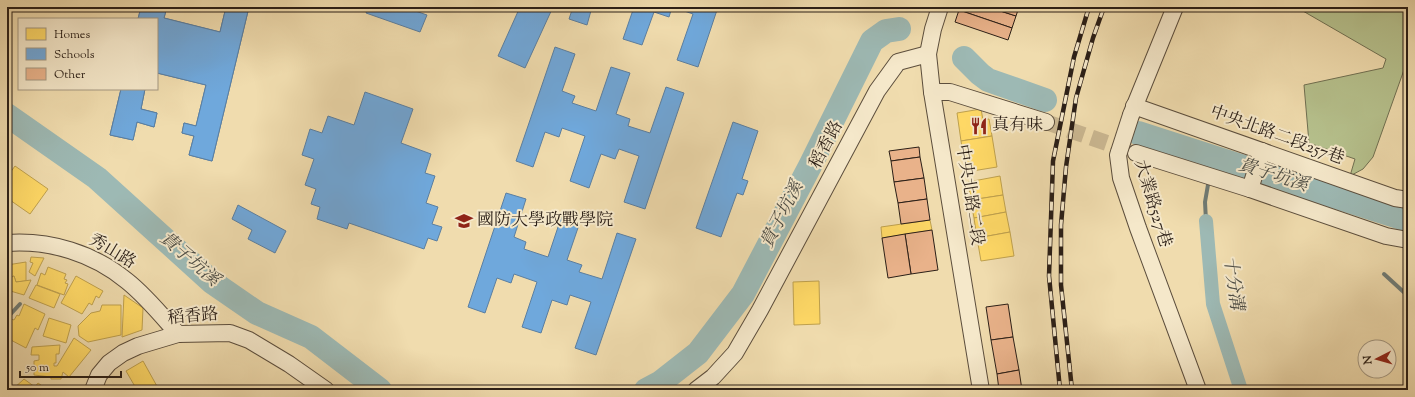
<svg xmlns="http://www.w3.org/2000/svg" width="1415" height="397" font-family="'Sorts Mill Goudy','Noto Serif TC',serif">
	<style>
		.green { fill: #b6c18d; stroke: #707052 }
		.homes { fill: #ffd966; stroke: #bfa14e }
		.schools { fill: #6fa8dc; stroke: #5b7fa1; fill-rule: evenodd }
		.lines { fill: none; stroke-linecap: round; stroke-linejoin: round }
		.stream { stroke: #6f7b75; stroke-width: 4 }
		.canal { stroke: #9db9b4; stroke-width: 14 }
		.river { stroke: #9db9b4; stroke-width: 24 }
		.building { fill: #e9b28a; stroke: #2b1f17 }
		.minor-tunnel { stroke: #c9b690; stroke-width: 16; stroke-dasharray: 16 8; stroke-linecap: butt }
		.minor-casing { stroke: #5c4e3d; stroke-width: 18 }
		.minor { stroke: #f5e8ca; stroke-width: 16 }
		.rail-casing { stroke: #2b1f17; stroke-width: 4.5 }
		.rail { stroke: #f5e8ca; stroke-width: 3; stroke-dasharray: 9; stroke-linecap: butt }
		.minor-bridge-casing { stroke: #5c4e3d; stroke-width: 18; stroke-linecap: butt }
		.minor-bridge { stroke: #f5e8ca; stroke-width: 16 }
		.labels { text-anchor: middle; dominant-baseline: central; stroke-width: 4; stroke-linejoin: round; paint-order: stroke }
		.poi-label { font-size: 17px; fill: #2b1f17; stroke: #f5e8ca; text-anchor: start }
		.street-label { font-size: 17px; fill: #2b1f17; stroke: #f5e8ca }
		.water-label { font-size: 18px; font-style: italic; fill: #4d4d46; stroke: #f5e8ca }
	</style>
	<rect width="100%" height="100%" fill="#f0dcae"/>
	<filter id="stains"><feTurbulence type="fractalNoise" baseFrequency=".005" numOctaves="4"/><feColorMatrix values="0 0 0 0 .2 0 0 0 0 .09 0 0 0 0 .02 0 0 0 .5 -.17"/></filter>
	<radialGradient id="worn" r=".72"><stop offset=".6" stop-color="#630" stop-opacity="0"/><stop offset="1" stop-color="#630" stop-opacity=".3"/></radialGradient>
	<path class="green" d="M1296,7H1408V57L1405,67L1373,157L1363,169L1350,176L1355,159L1309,143L1304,85L1383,68L1386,59Z"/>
	<g class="homes">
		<path d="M981,109L983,120L989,119L992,136L961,141L957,113Z"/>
		<path d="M992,136L997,167L966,172L961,141Z"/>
		<path d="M15,166L48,189L30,214L7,198V177Z"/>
		<path d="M1000,176L1003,195L971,200L968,182Z"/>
		<path d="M1003,195L1006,212L974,218L971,200Z"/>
		<path d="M1006,212L1010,232L977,238L974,218Z"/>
		<path d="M930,220L932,230L882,238L881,227Z"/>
		<path d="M1010,232L1014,256L981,261L977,238Z"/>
		<path d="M31,257L44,258L35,276L29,272L33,263L30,262Z"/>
		<path d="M26,262V281L16,282L14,276L7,279V265Z"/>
		<path d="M48,267L66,274L64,279L67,280L65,283L68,284L64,295L37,285L41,273L45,275Z"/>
		<path d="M14,276L16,282L31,280L24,295L7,290V279Z"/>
		<path d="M76,276L103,291L99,298L96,296L92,305L89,303L82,314L61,303Z"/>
		<path d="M819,281L820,324L794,325L793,282Z"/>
		<path d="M36,285L60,294L54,308L29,298Z"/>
		<path d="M124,295L143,308L142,330L122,337Z"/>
		<path d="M24,304L45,314L38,330L35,328L26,348L7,338V328L11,319L14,320L17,315L19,316Z"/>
		<path d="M102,305H121V335L88,342L79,336L78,326L91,313L100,311Z"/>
		<path d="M49,318L71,325L66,343L43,336Z"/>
		<path d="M74,338L91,350L69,377L63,372L61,379H51V377L34,375V361L39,360V355H31L32,347L60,345L59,354H56V363H54V366H57Z"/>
		<path d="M143,361L158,388L154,390H137L126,371Z"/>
		<path d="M24,379L35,387L38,383L48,390H12Z"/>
	</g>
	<g class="schools">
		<path d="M141,7H167L164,18L220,32L226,7H249L212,161L189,155L194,136L182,133L184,123L196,126L206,85L157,73V19H138ZM172,43L202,50L199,60L170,53Z"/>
		<path d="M141,7H167L164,18L220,32L226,7H249L212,161L189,155L194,136L182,133L184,123L196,126L206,85L157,73V19H138Z"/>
		<path d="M368,7H404L427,15L420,32L366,13Z"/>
		<path d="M520,7H553L525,68L498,56Z"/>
		<path d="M573,7H592L587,25L569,19Z"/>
		<path d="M634,7H672L669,17L654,12L642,45L623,39Z"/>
		<path d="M673,7H718L698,67L677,60L693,14Z"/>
		<path d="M555,47L575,54L562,91L575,96L572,103L596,111L611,67L630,73L616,114L630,119L628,126L650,133L666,87L684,93L645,209L624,202L639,156L619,149L615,159L601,154L589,188L570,181L585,136L562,128L559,137L545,132L533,167L516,161Z"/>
		<path d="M121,89H145L141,109L157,113L154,127L137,122L133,140L110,135Z"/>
		<path d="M121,89H145L141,109L157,113L154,127L137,122L133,140L110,135Z"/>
		<path d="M365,92L413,109L401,143L431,154L425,173L435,176L426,203L438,207L432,224L442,227L437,241L428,238L424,249L349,223L347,229L317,219L320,207L311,204L316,189L305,185L314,159L302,155L310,129L322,133L328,116L354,125Z"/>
		<path d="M733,122L758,131L742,179L748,181L743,195L737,193L721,237L696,228Z"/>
		<path d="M506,193L526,199L514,237L526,242L524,249L548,257L563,212L581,219L567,260L582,265L579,272L602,279L617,233L636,239L596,355L575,348L591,302L570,295L567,305L552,300L541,333L522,327L537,282L514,274L511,283L497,278L485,313L468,307Z"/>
		<path d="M238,205L286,231L275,253L248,239L252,230L232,219Z"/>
	</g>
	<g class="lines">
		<g class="stream">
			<path d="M1210,172L1213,157"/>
			<path d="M1206,221L1205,202L1209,179"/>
			<path d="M1384,274L1408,296"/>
			<path d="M7,318L20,304"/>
		</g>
		<path class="canal" d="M1206,221L1213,304L1241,390"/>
		<g class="river">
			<path d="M964,58L980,74L988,80L1045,100"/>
			<path d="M7,115L97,178L212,282L257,313L311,337L380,390"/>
			<path d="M1138,133L1408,220"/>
			<path d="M646,390L661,382L698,353L743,294L810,166L872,41L886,31L899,29"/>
		</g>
	</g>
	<g class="building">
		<path d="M960,7H988L1016,16L1012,28L959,10Z"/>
		<path d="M988,7H1019L1016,16Z"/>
		<path d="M959,10L1012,28L1008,40L955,22Z"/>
		<path d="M919,147L920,157L891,161L889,151Z"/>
		<path d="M920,157L924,178L894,182L891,161Z"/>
		<path d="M924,178L927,199L898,203L894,182Z"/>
		<path d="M927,199L930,220L901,224L898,203Z"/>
		<path d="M932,230L938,270L911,274L905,234Z"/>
		<path d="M905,234L911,274L888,278L882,238Z"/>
		<path d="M1008,304L1013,337L991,340L986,307Z"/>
		<path d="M1013,337L1019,370L997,374L991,340Z"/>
		<path d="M1019,370L1022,390H999L997,374Z"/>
	</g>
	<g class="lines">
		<path class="minor-tunnel" d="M1046,122L1133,152"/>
		<g class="minor-casing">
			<g id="minor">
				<path d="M940,7L933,29L928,54L932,92L981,390"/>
				<path d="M932,92H950L1046,122"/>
				<path d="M1134,106L1395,198L1408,200"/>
				<path d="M1131,115L1175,7"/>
				<path d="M1119,152L1118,155L1121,178L1138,228L1198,390"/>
				<path d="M1136,153L1250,189L1386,236L1408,240"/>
				<path d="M1250,189L1262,151"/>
				<path d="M7,243C50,240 93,253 127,281C146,296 162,316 178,334"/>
				<path d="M93,390L99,375L109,363L123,353L138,346L178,334L230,333L249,340L289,364L326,390"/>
				<path d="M696,390L713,377L735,353L760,310L877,91L898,62L928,54"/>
			</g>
		</g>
		<use href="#minor" class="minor"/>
		<g class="rail-casing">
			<g id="rail">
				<path d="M1060,390L1049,276L1053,161L1074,57L1089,7"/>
				<path d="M1072,390L1061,285V225L1066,167L1076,98L1093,38L1104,7"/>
			</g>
		</g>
		<use href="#rail" class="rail"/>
		<g class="minor-bridge-casing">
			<path id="minor-bridge" d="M1119,152L1131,115"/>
		</g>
		<use href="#minor-bridge" class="minor-bridge"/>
	</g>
	<defs>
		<g id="restaurant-bare" transform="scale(1.38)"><path d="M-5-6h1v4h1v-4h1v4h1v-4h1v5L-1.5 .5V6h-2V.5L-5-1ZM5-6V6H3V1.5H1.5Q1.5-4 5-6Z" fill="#8f2418" stroke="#f5e8ca" stroke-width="2.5" paint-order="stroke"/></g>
		<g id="university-bare" transform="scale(1.38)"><path d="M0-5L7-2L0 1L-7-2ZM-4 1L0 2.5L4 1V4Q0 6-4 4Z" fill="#8f2418" stroke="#f5e8ca" stroke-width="2.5" paint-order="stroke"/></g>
	</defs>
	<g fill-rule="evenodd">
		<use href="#restaurant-bare" x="979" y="126"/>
		<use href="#university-bare" x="464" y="221"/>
	</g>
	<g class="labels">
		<g class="poi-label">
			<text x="992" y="126">真有味</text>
			<text x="477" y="221">國防大學政戰學院</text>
		</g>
		<g class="street-label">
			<text transform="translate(1277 136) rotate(20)">中央北路二段257巷</text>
			<text transform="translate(827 145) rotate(-62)">稻香路</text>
			<text transform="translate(969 195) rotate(81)">中央北路二段</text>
			<text transform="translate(1152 204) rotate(73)">大業路527巷</text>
			<text transform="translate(112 252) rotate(31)">秀山路</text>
			<text transform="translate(193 317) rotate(-5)">稻香路</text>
		</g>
		<g class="water-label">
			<text transform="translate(1273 176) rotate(18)">貴子坑溪</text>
			<text transform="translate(783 215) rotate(-63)">貴子坑溪</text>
			<text transform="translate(189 260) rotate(41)">貴子坑溪</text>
			<text transform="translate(1232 283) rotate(82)">十分溝</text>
		</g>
	</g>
	<rect width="1415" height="397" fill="none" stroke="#f0dcae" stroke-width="24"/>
	<rect x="8" y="8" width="1399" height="381" fill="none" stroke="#2b1f17" stroke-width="2"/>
	<rect x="12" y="12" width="1391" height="373" fill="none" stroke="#2b1f17"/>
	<rect x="18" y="18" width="140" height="72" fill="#f5e8ca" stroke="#a49882"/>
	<rect x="26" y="28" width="20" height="12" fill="#ffd966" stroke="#a49882"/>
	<text x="54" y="38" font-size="12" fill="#2b1f17">Homes</text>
	<rect x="26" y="48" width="20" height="12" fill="#6fa8dc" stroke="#a49882"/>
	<text x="54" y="58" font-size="12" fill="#2b1f17">Schools</text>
	<rect x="26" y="68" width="20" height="12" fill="#e9b28a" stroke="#a49882"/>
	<text x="54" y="78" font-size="12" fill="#2b1f17">Other</text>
	<g transform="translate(1377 359) rotate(264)"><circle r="19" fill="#f5e8ca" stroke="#a49882"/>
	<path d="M0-3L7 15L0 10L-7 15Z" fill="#8f2418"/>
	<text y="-6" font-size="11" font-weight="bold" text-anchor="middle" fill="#2b1f17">N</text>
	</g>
	<path d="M20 371v6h101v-6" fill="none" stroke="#2b1f17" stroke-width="2"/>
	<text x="26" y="371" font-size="12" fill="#2b1f17" stroke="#f5e8ca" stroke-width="3" paint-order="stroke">50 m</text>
	<rect width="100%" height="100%" filter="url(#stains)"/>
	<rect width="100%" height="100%" fill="url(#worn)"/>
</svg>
